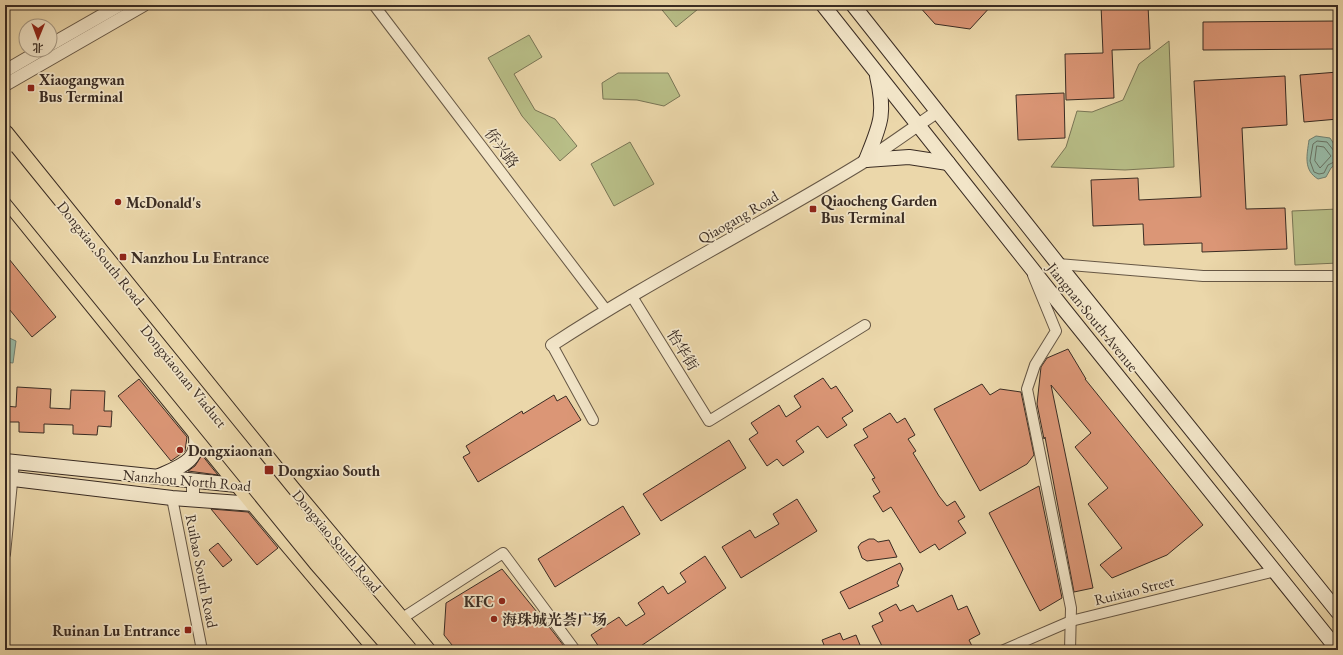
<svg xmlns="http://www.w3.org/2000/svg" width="1343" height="655" font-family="'EB Garamond','Noto Serif SC',serif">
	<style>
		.green { fill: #b8be87; stroke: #797555 }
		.water { fill: #98baa6; stroke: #728172 }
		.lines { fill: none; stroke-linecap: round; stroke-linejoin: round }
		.shore { stroke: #697364; stroke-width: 1 }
		.building { fill: #db9676; stroke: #3a2c23 }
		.minor-casing { stroke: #665745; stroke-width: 12 }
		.tertiary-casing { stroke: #665745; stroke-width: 14 }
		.secondary-casing { stroke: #3a2c23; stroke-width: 16 }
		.primary-casing { stroke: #3a2c23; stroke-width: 18 }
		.minor { stroke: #f2e5c8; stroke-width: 10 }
		.tertiary { stroke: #f2e5c8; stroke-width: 12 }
		.secondary { stroke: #f2e5c8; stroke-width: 14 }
		.primary { stroke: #ebd7aa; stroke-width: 16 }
		.trunk-bridge-casing { stroke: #3a2c23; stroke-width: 18; stroke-linecap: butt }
		.trunk-bridge { stroke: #ebd7aa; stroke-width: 16 }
		.poi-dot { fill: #8f2418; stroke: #f2e5c8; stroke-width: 1.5 }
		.labels { text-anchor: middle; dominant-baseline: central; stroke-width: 3.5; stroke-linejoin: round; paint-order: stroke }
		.poi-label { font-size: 15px; font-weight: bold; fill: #3a2c23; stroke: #f2e5c8; text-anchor: start }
		.street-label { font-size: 15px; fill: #3a2c23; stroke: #f2e5c8 }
	</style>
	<rect width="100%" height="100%" fill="#ebd7aa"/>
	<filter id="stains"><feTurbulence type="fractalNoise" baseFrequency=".005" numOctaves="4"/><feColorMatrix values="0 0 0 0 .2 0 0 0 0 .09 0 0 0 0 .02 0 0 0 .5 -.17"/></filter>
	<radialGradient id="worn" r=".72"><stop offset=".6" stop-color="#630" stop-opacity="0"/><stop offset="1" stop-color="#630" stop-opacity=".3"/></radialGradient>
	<g class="green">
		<path d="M658,5H703L676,27Z"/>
		<path d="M1245,5H1314L1312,9H1270Z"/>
		<path d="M529,35L542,57L514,74L535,110L555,119L577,146L560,161L522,116L488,58Z"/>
		<path d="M1169,41L1174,167L1125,170L1051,167L1066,147L1077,111L1092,112L1123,100L1139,64Z"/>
		<path d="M618,73H668L680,96L664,106L637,100L603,99L602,83Z"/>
		<path d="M630,142L654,184L614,206L591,164Z"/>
		<path d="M1338,209V263L1295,265L1292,211Z"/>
	</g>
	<g class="water">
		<path d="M1316,136L1330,138L1338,150L1337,163L1331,168L1326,177L1318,179C1303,170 1307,155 1309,140Z"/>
		<path d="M5,336L16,341L13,363L5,362Z"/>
	</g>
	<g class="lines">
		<g class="shore">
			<path d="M1317,146L1324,147L1331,156L1320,168L1315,161Z"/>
			<path d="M1338,152L1334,151L1327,142L1317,141L1313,144L1310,161L1314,172L1319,174L1324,173L1328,165L1338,160"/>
		</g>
	</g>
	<g class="building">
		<path d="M918,5H992L970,29L935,24Z"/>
		<path d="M1101,5H1148L1150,49L1112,50L1114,98L1066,100L1065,54L1103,53Z"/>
		<path d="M1338,21V49L1203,50V22Z"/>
		<path d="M1338,72V119L1304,122L1300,75Z"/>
		<path d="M1285,76L1287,125L1242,128L1246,209L1285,208L1287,249L1202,252V243L1144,245L1143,224L1093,226L1091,180L1138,178L1139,200L1201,197L1194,81Z"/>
		<path d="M1064,93L1065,138L1018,140L1016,95Z"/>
		<path d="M5,254L56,317L32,337L5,304Z"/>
		<path d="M1068,349L1086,379H1085L1203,525L1167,555L1112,578L1100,565L1122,548L1088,504L1108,488L1075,447L1091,433L1051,385L1093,588L1074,592L1045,437L1044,439L1037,404L1041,367L1047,358Z"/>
		<path d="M823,378L831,389L836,386L853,411L842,418L847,425L827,438L818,426L796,441L804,452L783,466L777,459L767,466L749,439L758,433L751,423L779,405L786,417L801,407L794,396Z"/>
		<path d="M139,379L187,437L185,451L171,461L118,396Z"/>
		<path d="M982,384L990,395L1000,389L1021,392L1034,455L1027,464L980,491L934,409Z"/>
		<path d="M17,387L51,389L50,408L70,409L71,390L105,391L104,411H112L111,427L98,426L97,435L73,434V425L44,424V433L19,432V422H5V406L16,407Z"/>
		<path d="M554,395L557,401L566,396L581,420L478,482L463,457L470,453L466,446L522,411L523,414Z"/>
		<path d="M890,413L897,423L905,418L915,435L908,439L916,451L913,453L939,496L947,506L955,501L965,517L958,521L966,533L939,550L935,544L920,553L891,507L883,512L873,496L880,492L872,479L875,478L854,445L868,437L863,429Z"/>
		<path d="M729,440L746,468L661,521L643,494Z"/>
		<path d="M202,455L209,464L218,475L188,471L195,466Z"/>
		<path d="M1039,486L1062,598L1040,611L989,513Z"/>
		<path d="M797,499L817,531L741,578L722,547L750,530L755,538L779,524L773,514Z"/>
		<path d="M623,506L640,534L555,587L538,559Z"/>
		<path d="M211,509L248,512L278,548L257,565Z"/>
		<path d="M869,539H874L878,542L889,540L897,557L867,561L862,558L858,547L861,543Z"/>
		<path d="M218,543L232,560L223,567L209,550Z"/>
		<path d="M705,556L726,588L635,650H601L591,635L619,617L626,626L645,614L638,603L663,586L668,594L686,582L680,573Z"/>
		<path d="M900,563L903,569L897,583L899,586L849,609L840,592Z"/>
		<path d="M502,569L554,633L567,650H456L444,635L446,603Z"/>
		<path d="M952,595L958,610L967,606L980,634L969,640L973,648L968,650H884L872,626L883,621L879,613L896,604L900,611L913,605L917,612Z"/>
		<path d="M840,633L843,640L856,635L862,650H826L822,640Z"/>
	</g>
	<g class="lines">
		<g class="minor-casing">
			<g id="minor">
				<path d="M374,5L606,310"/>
				<path d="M1058,264L1203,276H1338"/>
				<path d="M1033,275L1056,331L1035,365L1027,389L1071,608L1070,650"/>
				<path d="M631,295L709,421L865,325"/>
				<path d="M552,345L593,420"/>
				<path d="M172,498L202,650"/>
				<path d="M5,554L14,462"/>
				<path d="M401,619L503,553L575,650"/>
				<path d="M1004,650L1071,621L1275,571"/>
			</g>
		</g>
		<g class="tertiary-casing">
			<g id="tertiary">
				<path d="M50,45L120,5"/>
				<path d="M5,71L41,50"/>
				<path d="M5,85L144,5"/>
				<path d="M552,345C653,279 761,225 865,161C889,146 913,128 937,112"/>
				<path d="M193,500V480"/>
			</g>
		</g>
		<g class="secondary-casing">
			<g id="secondary">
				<path d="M823,5L1063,308L1338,650"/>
				<path d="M853,5L1058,264L1338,612"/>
				<path d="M866,160C880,125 886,115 877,76"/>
				<path d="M866,160L909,157L948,163"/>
				<path d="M5,461L246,486"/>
				<path d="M159,476C182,466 202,460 195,431"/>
				<path d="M5,478L172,498L254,504L262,501"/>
			</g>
		</g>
		<g class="primary-casing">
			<g id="primary">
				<path d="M5,133L292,489L427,650"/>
				<path d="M5,197L254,504L377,650"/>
			</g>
		</g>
		<use href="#minor" class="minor"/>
		<use href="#tertiary" class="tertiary"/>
		<use href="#secondary" class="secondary"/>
		<use href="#primary" class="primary"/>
		<g class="trunk-bridge-casing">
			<g id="trunk-bridge">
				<path d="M5,157L325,551L409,650"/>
				<path d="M5,180L317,563L393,650"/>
			</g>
		</g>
		<use href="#trunk-bridge" class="trunk-bridge"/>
	</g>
	<g class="poi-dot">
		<rect x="27" y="84" width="8" height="8" rx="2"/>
		<circle cx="118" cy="202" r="4"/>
		<rect x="809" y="205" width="8" height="8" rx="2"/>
		<rect x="119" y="253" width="8" height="8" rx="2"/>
		<circle cx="180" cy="450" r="4"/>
		<rect x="264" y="465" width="10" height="10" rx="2"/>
		<circle cx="502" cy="601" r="4"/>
		<circle cx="494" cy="619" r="4"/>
		<rect x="184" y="626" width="8" height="8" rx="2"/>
	</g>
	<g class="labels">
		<g class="poi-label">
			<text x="39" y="79">Xiaogangwan<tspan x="39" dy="17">Bus Terminal</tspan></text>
			<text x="821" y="200">Qiaocheng Garden<tspan x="821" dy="17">Bus Terminal</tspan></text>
			<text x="126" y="202">McDonald's</text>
			<text x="131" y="257">Nanzhou Lu Entrance</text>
			<text x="188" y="450">Dongxiaonan</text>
			<text x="278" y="470">Dongxiao South</text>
			<text x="494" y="601" text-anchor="end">KFC</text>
			<text x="502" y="619">海珠城光荟广场</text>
			<text x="180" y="630" text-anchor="end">Ruinan Lu Entrance</text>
		</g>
		<g class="street-label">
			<text transform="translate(502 148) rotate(53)">侨兴路</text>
			<text transform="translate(738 217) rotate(-30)">Qiaogang Road</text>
			<text transform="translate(101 253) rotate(51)">Dongxiao South Road</text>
			<text transform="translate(1093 317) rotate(51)">Jiangnan South Avenue</text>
			<text transform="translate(683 350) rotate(58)">怡华街</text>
			<text transform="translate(184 376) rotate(51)">Dongxiaonan Viaduct</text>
			<text transform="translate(187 480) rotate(5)">Nanzhou North Road</text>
			<text transform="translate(337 541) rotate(50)">Dongxiao South Road</text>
			<text transform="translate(202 571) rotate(79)">Ruibao South Road</text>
			<text transform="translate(1134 590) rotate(-14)">Ruixiao Street</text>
		</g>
	</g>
	<rect width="1343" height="655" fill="none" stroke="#ebd7aa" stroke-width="20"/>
	<rect x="6" y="6" width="1331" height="643" fill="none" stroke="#3a2c23" stroke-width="2"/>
	<rect x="10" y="10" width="1323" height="635" fill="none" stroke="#3a2c23"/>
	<g transform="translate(38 38) rotate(181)"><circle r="19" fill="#f2e5c8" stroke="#a89b86"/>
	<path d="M0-3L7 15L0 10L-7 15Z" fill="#8f2418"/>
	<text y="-6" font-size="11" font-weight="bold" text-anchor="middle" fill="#3a2c23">北</text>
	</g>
	<rect width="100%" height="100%" filter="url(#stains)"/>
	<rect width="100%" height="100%" fill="url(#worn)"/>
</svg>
